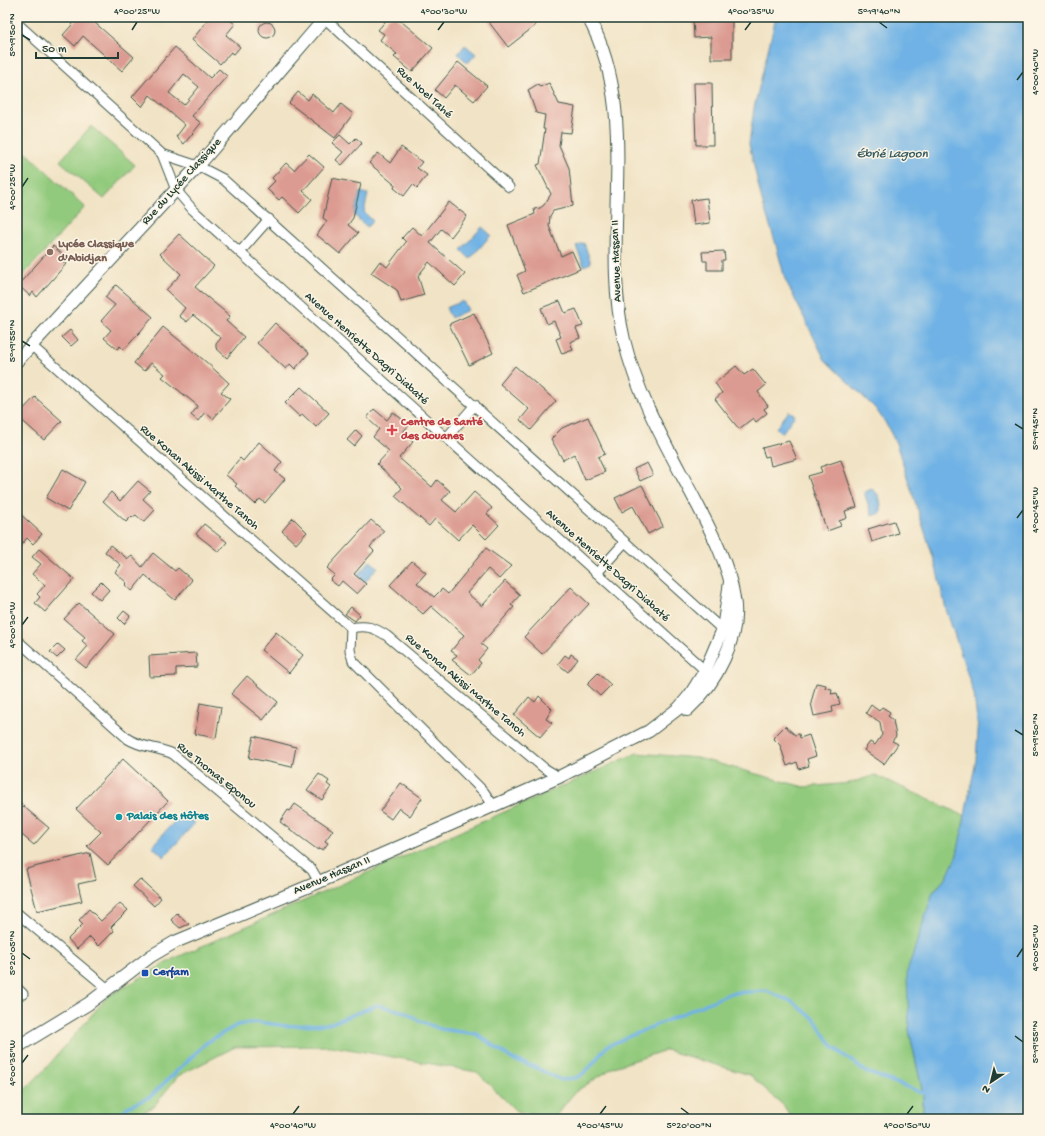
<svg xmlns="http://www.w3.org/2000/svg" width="1045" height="1136" font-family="'Gochi Hand',sans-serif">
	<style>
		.green { fill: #92ca7d; stroke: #588458 }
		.water { fill: #70b2e5; stroke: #48788c }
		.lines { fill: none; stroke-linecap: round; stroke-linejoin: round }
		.stream { stroke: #70b2e5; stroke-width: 3.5 }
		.building { fill: #dc9b92; fill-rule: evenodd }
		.minor-casing { stroke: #3e564a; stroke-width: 11 }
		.tertiary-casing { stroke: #3e564a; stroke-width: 14 }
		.minor { stroke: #fff; stroke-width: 9 }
		.tertiary { stroke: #fff; stroke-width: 12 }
		.ticks { fill: none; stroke: #1f3d34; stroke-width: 1.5 }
		.education-dot { fill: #8d6e63; stroke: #fcf5e5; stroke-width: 1.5 }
		.health-dot { fill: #e0444e; stroke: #fcf5e5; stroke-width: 1.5 }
		.culture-dot { fill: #0f9aa8; stroke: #fcf5e5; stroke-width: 1.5 }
		.transit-dot { fill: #1a4fb4; stroke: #fcf5e5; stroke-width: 1.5 }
		.labels { text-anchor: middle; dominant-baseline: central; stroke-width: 3; stroke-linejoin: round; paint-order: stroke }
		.street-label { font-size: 12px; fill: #1f3d34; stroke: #fcf5e5 }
		.education-label { font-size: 12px; font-weight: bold; fill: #785e54; stroke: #fcf5e5; text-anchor: start }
		.health-label { font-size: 12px; font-weight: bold; fill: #be3a42; stroke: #fcf5e5; text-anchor: start }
		.culture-label { font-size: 12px; font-weight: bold; fill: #0d838f; stroke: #fcf5e5; text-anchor: start }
		.transit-label { font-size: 12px; font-weight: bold; fill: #164399; stroke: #fcf5e5; text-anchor: start }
		.water-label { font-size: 13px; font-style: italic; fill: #335a60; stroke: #fcf5e5 }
		.neatline { fill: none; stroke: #1f3d34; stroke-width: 1.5 }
		.ticks-label { font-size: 10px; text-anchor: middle; fill: #1f3d34 }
	</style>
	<rect width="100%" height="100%" fill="#fcf5e5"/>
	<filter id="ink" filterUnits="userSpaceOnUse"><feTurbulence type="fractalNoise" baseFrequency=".025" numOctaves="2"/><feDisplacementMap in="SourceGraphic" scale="8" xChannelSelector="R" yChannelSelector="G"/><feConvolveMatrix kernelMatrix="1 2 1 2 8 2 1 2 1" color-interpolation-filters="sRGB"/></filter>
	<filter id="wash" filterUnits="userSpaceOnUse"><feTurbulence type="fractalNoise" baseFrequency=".012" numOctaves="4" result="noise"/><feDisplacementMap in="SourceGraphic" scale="16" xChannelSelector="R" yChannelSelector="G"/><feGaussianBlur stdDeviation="0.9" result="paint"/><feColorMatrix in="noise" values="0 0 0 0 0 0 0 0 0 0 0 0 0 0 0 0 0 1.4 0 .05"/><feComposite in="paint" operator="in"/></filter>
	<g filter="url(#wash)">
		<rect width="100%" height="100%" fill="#f1e3c5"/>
		<g class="green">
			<path d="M91,126L135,165L104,199L60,161Z"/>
			<path d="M17,144L85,207L17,282Z"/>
			<path d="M637,753L698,758L804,787L850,783L875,775L965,816L957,855L947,877L933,892L909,1030L923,1094V1119H792L784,1106L750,1075L666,1050L614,1067L575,1092L554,1118L516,1111L477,1072L331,1046L235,1047L178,1076L154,1106L134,1119H17V1098L46,1068L107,997L173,959Z"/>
		</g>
		<g class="water">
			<path d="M776,17H1028V1119H923V1094L909,1030L907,972L933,892L947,877L957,855L976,760L978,730L974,694L946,609L935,563L896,443L885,422L875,408L825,360L785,279L775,241L762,201L749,144L754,108Z"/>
			<path d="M465,45L476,54L468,63L458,54Z"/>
			<path d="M360,192L368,194L364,212L373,221L367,227L354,215Z"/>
			<path d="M482,227L491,235L470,259L461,250Z"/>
			<path d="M584,243L591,263L584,266L576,246Z"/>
			<path d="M463,301L468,310L451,318L446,308Z"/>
			<path d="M789,411L795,415L782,433L776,428Z"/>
			<path d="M872,489C881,495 881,503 881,513L872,516L864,492Z"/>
			<path d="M370,561L378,567L365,582L358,575Z"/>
			<path d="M183,812L195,823L164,857L152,846Z"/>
		</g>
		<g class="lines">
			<path class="stream" d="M117,1119L127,1107L150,1097L206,1043L237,1025L257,1022L287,1026L329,1024L377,1005L405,1012L418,1020L440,1029L477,1034L512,1059L537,1068L561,1080L579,1077L591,1066L607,1046L731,993L766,991L793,1002L815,1020L833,1047L866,1072L926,1094"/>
		</g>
		<g id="blocks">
			<g class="building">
				<path d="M79,17H98L94,22L134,57L122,71L83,36L75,46L63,35Z"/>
				<path d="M210,17H226L235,24L226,35L240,47L234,54L231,52L220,64L192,40Z"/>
				<path d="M389,17H396L433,48L412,72L394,57L397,54L380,40L384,34L378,30Z"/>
				<path d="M494,17H530L536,25L508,47L488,21Z"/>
				<path d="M693,17H732V59H711V37L694,38Z"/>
				<circle cx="267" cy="30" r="8"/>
				<path d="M175,47L210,78L219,69L227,76L192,116L201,123L184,144L176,137L185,125L150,95L142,107L132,97ZM184,74L199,87L184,105L169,93Z"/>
				<path d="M458,62L487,86L474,101L455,85L444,98L435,90Z"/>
				<path d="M549,83L559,104L575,107L571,133L561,132L559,145L569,168L573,206L553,211L550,216L549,226L561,256L572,251L580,269L524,292L517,275L525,271L508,225L535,214L534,209L540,208L544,205L551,194L537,165L540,164L545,129H543L545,115L536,113L528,90L538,84L540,87Z"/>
				<path d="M694,83H712L713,145H696Z"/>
				<path d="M298,92L308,100L312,94L334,113L341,104L353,114L335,138L289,103Z"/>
				<path d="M340,135L350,144L356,138L362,143L342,165L336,160L343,152L332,143Z"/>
				<path d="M401,147L422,162L417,168L427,175L417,188L413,184L404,196L394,188L395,185L369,163L378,153L390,163Z"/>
				<path d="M309,154L324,167L303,191L312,199L299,213L282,197L279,200L267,189L275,181L272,178L286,163L294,170Z"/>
				<path d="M332,178L361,184L353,218L348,225L358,233L340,254L317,235L327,221L323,218Z"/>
				<path d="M707,198L710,223L694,225L691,200Z"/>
				<path d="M449,202L467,216L451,237L441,229L430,243L465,274L455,286L429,262L418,276L424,295L401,302L397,290L371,273L380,261L387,267L406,242L402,238L412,227L422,236Z"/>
				<path d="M179,234L214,266L195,287L230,316L226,321L244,337L227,358L216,348V344L221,338L193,315L187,322L179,316L185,308L166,290L181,274L160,254Z"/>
				<path d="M53,246L64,256L61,260L66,264L37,297L33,292L30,296L18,285Z"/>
				<path d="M724,251L725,260H722V270H707V261H703L702,252Z"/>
				<path d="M116,285L153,317L124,350L120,346L117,349L104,338L111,330L101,321L115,305L105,297Z"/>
				<path d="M560,301L565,313L576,309L583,326L576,328L580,338L570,342L573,350L562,354L556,339L561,337L554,321L547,324L541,308Z"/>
				<path d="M474,313L493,353L469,365L449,324Z"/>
				<path d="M275,323L309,353L295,369L290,364L286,369L257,343Z"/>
				<path d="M163,327L205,361L229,383L221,392L230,399L213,419L205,412L198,421L191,415L198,406L162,377L165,374L151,363L144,371L134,363Z"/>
				<path d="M70,330L78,340L71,346L62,337Z"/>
				<path d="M515,366L556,401L531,430L520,420L529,409L500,384Z"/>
				<path d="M736,366L744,375L753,369L766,385L758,392L768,406L764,409L767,413L756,422L753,418L739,429L715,399L722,393L715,383Z"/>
				<path d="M301,387L329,413L316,427L302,414L300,417L285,403Z"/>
				<path d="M35,397L62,421L44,440L17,416Z"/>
				<path d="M374,409L387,420L393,412L409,425L402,433L413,442L399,458L432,487L437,480L450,491L442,500L456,512L474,492L492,508L487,514L499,525L486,539L472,525L458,540L435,519L429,526L395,496L402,488L377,464L389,451L373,437L379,429L367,418Z"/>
				<path d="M588,417L605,454L598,457L605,472L585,480L574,454L563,460L551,439L562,428Z"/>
				<path d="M356,430L362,436L354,446L347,440Z"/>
				<path d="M789,441L797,459L771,466L769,456L765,457L762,448Z"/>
				<path d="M259,442L282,462L275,471L285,479L265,503L260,499L255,504L235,486L237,484L226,475L240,458L243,461Z"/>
				<path d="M841,460L857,507L845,511L847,518L839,521L841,526L827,531L808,476L822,472L820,467Z"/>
				<path d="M647,463L653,475L640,481L634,469Z"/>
				<path d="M63,469L85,482L68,511L46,498Z"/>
				<path d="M138,481L150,491L143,499L155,510L144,522L136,515L133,517L132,516L126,522L103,501L111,492L120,501Z"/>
				<path d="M642,485L663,526L648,534L633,506L622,512L615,498Z"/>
				<path d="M17,511L42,534L33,544L27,538L17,550Z"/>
				<path d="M293,518L307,532L296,544L282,531Z"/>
				<path d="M371,520L384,531L370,547L374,551L354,574L366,584L357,594L342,581L338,586L330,580L335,575L327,568Z"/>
				<path d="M894,521L898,533L872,542L868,529Z"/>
				<path d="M204,524L227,542L219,552L196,534Z"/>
				<path d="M110,545L128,559L132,556L142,567L153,553L175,571L178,568L192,580L175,600L145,575L132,591L125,585L127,583L115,572L121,565L105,552Z"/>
				<path d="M486,548L511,566L499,579L488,569L467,593L482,606L505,581L520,595L511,605L514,607L481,644L487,649L478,660L481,663L471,675L452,660L457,655L451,651L464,635L431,606L423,614L390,585L412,561L426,573L417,583L434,597L442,589L448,594Z"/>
				<path d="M39,549L74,579L45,612L35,603L40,597L37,594L45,585L32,574L41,564L32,557Z"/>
				<path d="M101,582L109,590L100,600L91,592Z"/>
				<path d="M571,587L589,604L542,654L524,637Z"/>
				<path d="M79,603L115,634L86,668L76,660L88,646L82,641L85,637L64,619Z"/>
				<path d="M351,607L360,615L355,621L345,614Z"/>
				<path d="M124,611L130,616L124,624L118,618Z"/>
				<path d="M276,632L303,655L289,673L261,650Z"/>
				<path d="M58,644L65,650L57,658L50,652Z"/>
				<path d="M196,653L197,667L176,668V676L150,677L149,656Z"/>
				<path d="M571,654L578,659L568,672L558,664L565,655L569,658Z"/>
				<path d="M598,673L611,685L600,696L587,684Z"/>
				<path d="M247,676L278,702L263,720L231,694Z"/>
				<path d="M816,683L826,685L825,688L832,689L831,694L837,693L840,704L832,706L833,712L814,716L811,703Z"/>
				<path d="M539,696L552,709L546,719L552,723L540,737L514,715L529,697L535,702Z"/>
				<path d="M200,703L221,707L216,738L195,734Z"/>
				<path d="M871,705L879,711L882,707L890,712L888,716L893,720L896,736L892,741L898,744L884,764L864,750L870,742L875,745L882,735L880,722L866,713Z"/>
				<path d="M785,726L795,735L799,734L800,738L809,735L816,756L807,759L809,766L799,769L797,762L787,766L780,745L773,738Z"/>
				<path d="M254,736L296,747L292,767L249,758Z"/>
				<path d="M123,759L168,801L108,865L87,846L101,832L76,809Z"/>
				<path d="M319,774L329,781L327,784L331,787L322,800L307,790Z"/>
				<path d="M401,783L422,798L410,816L399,808L391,819L380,811Z"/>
				<path d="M17,801L49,828L34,845L17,831Z"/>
				<path d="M295,804L333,830L325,841L328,843L323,850L319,848L318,850L280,822L288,810L290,811Z"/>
				<path d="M90,853L96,880L78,884L82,901L37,911L26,869Z"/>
				<path d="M140,879L161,898L154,906L133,886Z"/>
				<path d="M120,903L128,910L111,927L114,931L99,946L90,937L77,949L68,939L83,924L79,920L89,909L101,921Z"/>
				<path d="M177,913L189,924L180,928L171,920Z"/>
			</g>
		</g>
	</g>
	<g filter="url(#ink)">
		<use href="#blocks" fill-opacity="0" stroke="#3e564a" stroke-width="1"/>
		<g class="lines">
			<g class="minor-casing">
				<g id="minor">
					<path d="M323,17L509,187"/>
					<path d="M17,23L162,154L198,166L223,179L726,633"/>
					<path d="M162,154L176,190L193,210L709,674"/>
					<path d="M240,252L269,219"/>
					<path d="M32,346L351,628C366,625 374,627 387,636L544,768L559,777"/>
					<path d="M447,437L475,405"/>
					<path d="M597,573L625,542"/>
					<path d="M351,628L350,650L353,661L484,792L493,805"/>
					<path d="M17,640L128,739C142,748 158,747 173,754L312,870L319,882"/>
					<path d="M17,913L108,989"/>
					<path d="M17,988L23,994"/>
				</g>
			</g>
			<g class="tertiary-casing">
				<g id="tertiary">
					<path d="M588,17C643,116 599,235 624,340C638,398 669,450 696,502C711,531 729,565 734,598C741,637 716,684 687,710"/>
					<path d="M17,361L198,166L326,17"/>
					<path d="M17,1047L88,1004L151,956L175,942L319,882L559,777L649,731L679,708L690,695L705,671L723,629L730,582"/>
				</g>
			</g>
			<use href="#minor" class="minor"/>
			<use href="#tertiary" class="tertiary"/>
		</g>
	</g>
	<path class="ticks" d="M879,22L887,28M132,30L137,22M438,30L444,22M745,30L751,22M22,35L30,40M1017,80L1023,72M22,187L28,178M22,341L30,346M1015,424L1023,429M1017,518L1023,510M22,625L28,617M1015,730L1023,735M22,953L30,959M1017,957L1023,948M1015,1036L1023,1042M22,1063L28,1055M681,1108L689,1114M293,1114L299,1106M600,1114L606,1106M907,1114L913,1106"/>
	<circle class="education-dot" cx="50" cy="252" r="4"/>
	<path class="health-dot" d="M390 424h4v4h4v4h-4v4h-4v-4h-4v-4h4z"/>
	<circle class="culture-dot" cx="119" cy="817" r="4"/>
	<rect class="transit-dot" x="141" y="969" width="8" height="8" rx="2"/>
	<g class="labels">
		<g class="street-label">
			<text transform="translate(424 93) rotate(42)">Rue Noel Tahé</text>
			<text transform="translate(182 182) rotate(-48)">Rue du Lycée Classique</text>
			<text transform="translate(617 261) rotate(-92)">Avenue Hassan II</text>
			<text transform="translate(366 349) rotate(42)">Avenue Henriette Dagri Diabaté</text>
			<text transform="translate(199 478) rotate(41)">Rue Konan Akissi Marthe Tanoh</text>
			<text transform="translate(607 566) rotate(42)">Avenue Henriette Dagri Diabaté</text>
			<text transform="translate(465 686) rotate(40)">Rue Konan Akissi Marthe Tanoh</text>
			<text transform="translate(216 776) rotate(39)">Rue Thomas Eponou</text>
			<text transform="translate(332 876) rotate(-23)">Avenue Hassan II</text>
		</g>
		<g class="education-label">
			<text x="58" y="245">Lycée Classique<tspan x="58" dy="14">d'Abidjan</tspan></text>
		</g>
		<g class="health-label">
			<text x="401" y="423">Centre de Santé<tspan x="401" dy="14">des douanes</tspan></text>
		</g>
		<g class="culture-label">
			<text x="127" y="817">Palais des Hôtes</text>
		</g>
		<g class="transit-label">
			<text x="153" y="973">Cerfam</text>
		</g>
		<g class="water-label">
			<text x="892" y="154">Ébrié Lagoon</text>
		</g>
	</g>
	<rect width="1045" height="1136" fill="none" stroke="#fcf5e5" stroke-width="44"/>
	<g transform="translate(991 1082) rotate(215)" stroke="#fcf5e5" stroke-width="3" paint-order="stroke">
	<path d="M0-3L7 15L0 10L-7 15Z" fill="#1f3d34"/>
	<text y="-6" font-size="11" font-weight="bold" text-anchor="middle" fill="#1f3d34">N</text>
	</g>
	<path d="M36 52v6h82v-6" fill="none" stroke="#1f3d34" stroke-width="2"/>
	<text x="42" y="52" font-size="12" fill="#1f3d34" stroke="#fcf5e5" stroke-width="3" paint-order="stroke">50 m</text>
	<rect x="22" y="22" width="1001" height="1092" class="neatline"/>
	<g class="ticks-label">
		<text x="137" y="14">4°00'25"W</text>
		<text x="444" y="14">4°00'30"W</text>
		<text x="751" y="14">4°00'35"W</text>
		<text x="879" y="14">5°19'40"N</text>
		<text transform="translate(11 35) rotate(-90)" y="4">5°19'50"N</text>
		<text transform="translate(1034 72) rotate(-90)" y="4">4°00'40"W</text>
		<text transform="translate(11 187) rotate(-90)" y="4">4°00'25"W</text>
		<text transform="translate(11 341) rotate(-90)" y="4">5°19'55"N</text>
		<text transform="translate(1034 429) rotate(-90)" y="4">5°19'45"N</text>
		<text transform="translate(1034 510) rotate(-90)" y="4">4°00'45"W</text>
		<text transform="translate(11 625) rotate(-90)" y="4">4°00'30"W</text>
		<text transform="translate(1034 735) rotate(-90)" y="4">5°19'50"N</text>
		<text transform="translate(1034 948) rotate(-90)" y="4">4°00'50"W</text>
		<text transform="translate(11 953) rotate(-90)" y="4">5°20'05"N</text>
		<text transform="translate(1034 1042) rotate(-90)" y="4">5°19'55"N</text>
		<text transform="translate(11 1063) rotate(-90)" y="4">4°00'35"W</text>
		<text x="293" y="1128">4°00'40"W</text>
		<text x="600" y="1128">4°00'45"W</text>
		<text x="689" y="1128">5°20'00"N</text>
		<text x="907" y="1128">4°00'50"W</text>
	</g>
</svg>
